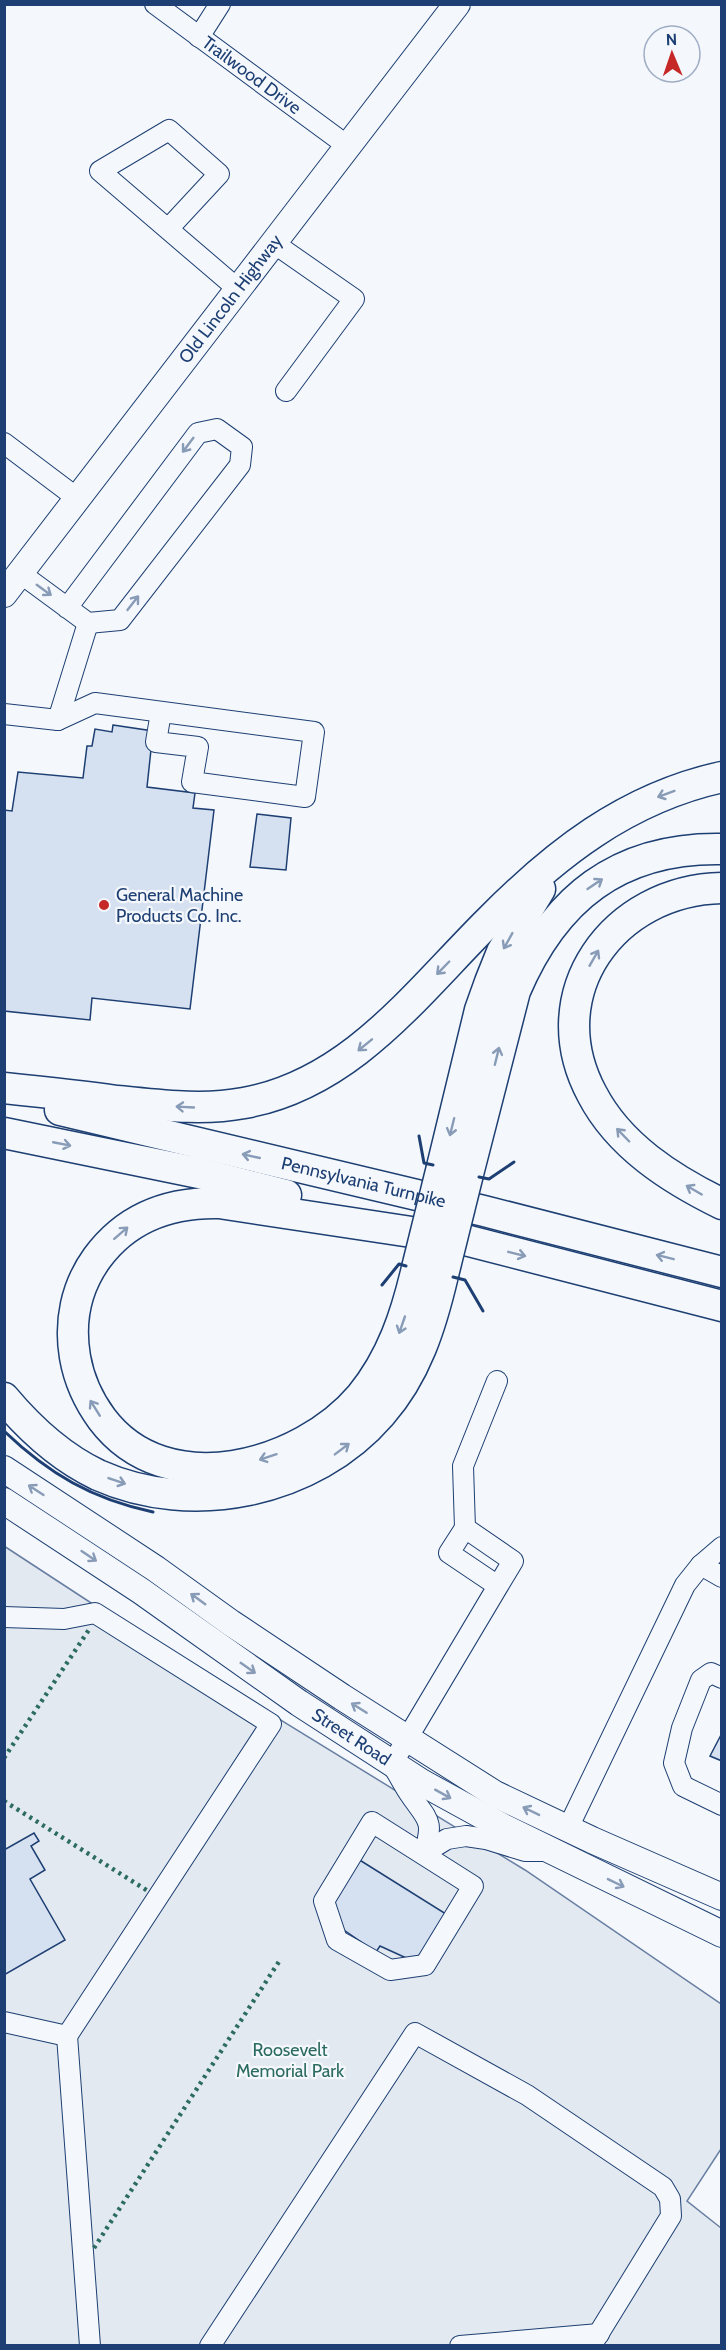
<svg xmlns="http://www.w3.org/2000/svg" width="726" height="2350" font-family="Cabin,sans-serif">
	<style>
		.green { fill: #e3e9f0; stroke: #687fa3; stroke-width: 1.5 }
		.building { fill: #d5e0f0; stroke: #1d3f73; stroke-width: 1.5 }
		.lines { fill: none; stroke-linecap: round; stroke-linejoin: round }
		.minor-casing { stroke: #1d3f73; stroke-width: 22 }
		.major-casing { stroke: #1d3f73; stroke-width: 28 }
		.highway-casing { stroke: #1d3f73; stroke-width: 33 }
		.minor { stroke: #f4f7fb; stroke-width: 20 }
		.major { stroke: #f4f7fb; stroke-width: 26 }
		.highway { stroke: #f4f7fb; stroke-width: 30 }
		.highway-bridge-casing { stroke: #1d3f73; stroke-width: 33; stroke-linecap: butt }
		.highway-bridge { stroke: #f4f7fb; stroke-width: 30 }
		.hedge { stroke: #2c6c60; stroke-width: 4.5; stroke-dasharray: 3 4.5; stroke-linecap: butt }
		.wall { stroke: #1d3f73; stroke-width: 3 }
		.oneway { stroke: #889bb7 }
		.poi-dot { fill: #c62828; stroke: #f4f7fb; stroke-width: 2 }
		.labels { text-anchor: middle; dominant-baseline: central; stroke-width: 4.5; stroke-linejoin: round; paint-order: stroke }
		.street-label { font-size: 18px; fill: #1d3f73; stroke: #f4f7fb }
		.poi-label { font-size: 18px; fill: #1d3f73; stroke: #f4f7fb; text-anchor: start }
		.park-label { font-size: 18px; fill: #2c6c60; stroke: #f4f7fb }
	</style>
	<rect width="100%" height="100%" fill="#f4f7fb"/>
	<path class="green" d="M4,1546L108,1614L525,1870L721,2004V2149L687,2201L721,2228V2345H5Z"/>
	<g class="building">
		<path d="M113,725L153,731L147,787L195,793L193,808L214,810L190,1009L92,998L90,1020L4,1011V810L12,811L18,772L83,778L87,746H92L95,729L112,732Z"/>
		<path d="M257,814L291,818L286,870L250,867Z"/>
		<path d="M722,1733V1761L710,1756Z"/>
		<path d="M34,1833L39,1841L31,1846L45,1870L30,1879L65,1940L4,1975V1850Z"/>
		<path d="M358,1859L446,1914L415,1962L380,1946L376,1952L338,1926L329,1903Z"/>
	</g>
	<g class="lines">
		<g class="minor-casing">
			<g id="minor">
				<path id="s1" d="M155,4L349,147"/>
				<path d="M199,37L220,4"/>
				<path d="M168,229L219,174L169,130L100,171L239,290"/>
				<path d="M275,244L354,299L286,391"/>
				<path d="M4,443L77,498"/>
				<path d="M20,573L88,623L120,620L240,465L242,447L217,429L198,433L67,608"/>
				<path d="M4,714L58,720L95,703L314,732L305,797L192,782L198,747L156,742L161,712"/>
				<path d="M58,720L88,623"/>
				<path d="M465,1528L463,1466L497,1381"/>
				<path d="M701,1565L722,1577"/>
				<path d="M4,1617L64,1619L95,1613L271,1724L67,2036"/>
				<path d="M722,1678L711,1673L701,1680L682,1728L674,1763L683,1786L722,1805"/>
				<path d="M372,1822L473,1886L425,1965L390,1970L337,1940L324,1901Z"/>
				<path d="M568,1828L685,1585L701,1565L722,1547"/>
				<path d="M424,1853C435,1819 427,1820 409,1793C403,1784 398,1774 392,1764L498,1586L513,1561L465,1528L449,1553L498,1586"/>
				<path d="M424,1853L447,1839L466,1836L486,1839L525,1851H544"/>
				<path d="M4,2022L67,2036L90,2346"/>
				<path d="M210,2346L415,2033L527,2095L663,2187L670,2199L671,2216L591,2346"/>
				<path d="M460,2346L599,2334"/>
			</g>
		</g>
		<g class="major-casing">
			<g id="major">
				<path id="s2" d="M4,594L457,4"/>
				<path d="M4,1469L156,1569L231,1623L342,1697L495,1794L592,1840L722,1897"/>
				<path id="s3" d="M4,1501L141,1591L299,1703L421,1782L503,1827L722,1934"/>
			</g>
		</g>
		<g class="highway-casing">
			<g id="highway">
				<path d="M722,888C613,890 538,994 592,1094C619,1146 671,1179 722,1204"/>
				<path d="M4,1088C42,1092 80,1096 117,1101C159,1105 202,1111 244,1103C350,1084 415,995 487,923C554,855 626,798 722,777"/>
				<path id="s4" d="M60,1110L484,1211L722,1272"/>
				<path d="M4,1133L199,1173L286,1195"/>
				<path d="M442,1167L480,1010L490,982L502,952L540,889"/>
				<path d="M468,1174L515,991C554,899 618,847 722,849"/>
				<path d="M434,1232L722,1306"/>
				<path d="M417,1268C406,1315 392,1358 361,1396C301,1467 166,1504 102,1419C88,1400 79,1380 75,1357C69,1322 76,1287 97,1258C127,1217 170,1202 219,1203L451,1238"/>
				<path d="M4,1398C30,1429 60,1457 98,1475C192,1517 313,1493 381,1414C416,1374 431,1326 443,1275"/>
			</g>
		</g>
		<use href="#minor" class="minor"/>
		<use href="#major" class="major"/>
		<use href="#highway" class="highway"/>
		<g class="highway-bridge-casing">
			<g id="highway-bridge">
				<path d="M417,1268L442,1167"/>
				<path d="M443,1275L468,1174"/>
			</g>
		</g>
		<use href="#highway-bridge" class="highway-bridge"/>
		<g class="hedge">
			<path d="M4,1758L90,1628"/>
			<path d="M4,1801L148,1891"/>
			<path d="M94,2248L280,1960"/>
		</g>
		<g class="wall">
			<path d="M419,1136L424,1163L433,1165"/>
			<path d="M479,1177L489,1179L514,1162"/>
			<path d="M453,1277L465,1280L483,1311"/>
			<path d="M382,1285L399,1264L406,1266"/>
			<path d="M4,1431C49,1474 92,1499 153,1512"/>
		</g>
	</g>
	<defs><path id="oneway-shaft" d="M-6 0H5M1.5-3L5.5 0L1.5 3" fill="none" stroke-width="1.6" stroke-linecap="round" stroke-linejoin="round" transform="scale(1.5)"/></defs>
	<g class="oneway">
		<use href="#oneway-shaft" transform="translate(188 445) rotate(127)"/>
		<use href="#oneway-shaft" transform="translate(44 590) rotate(36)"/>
		<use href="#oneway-shaft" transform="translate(133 603) rotate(-52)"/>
		<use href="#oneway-shaft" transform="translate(666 794) rotate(160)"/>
		<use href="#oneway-shaft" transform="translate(595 884) rotate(-34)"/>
		<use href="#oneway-shaft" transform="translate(508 941) rotate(119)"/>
		<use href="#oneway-shaft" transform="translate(594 958) rotate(-60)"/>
		<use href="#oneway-shaft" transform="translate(443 968) rotate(134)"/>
		<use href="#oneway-shaft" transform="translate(365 1045) rotate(141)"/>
		<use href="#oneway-shaft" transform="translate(497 1056) rotate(-76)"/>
		<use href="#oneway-shaft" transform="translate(185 1107) rotate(-177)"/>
		<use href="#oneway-shaft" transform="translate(452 1127) rotate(104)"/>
		<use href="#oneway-shaft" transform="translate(623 1135) rotate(-134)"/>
		<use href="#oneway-shaft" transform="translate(62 1144) rotate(11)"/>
		<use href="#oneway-shaft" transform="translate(251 1156) rotate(-167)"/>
		<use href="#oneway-shaft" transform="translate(694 1190) rotate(-150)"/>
		<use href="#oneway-shaft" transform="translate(121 1233) rotate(-41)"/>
		<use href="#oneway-shaft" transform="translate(517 1254) rotate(14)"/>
		<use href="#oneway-shaft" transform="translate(665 1257) rotate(-166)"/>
		<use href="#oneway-shaft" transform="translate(402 1325) rotate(109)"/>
		<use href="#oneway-shaft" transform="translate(95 1408) rotate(-122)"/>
		<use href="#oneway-shaft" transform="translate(342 1449) rotate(-37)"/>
		<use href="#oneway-shaft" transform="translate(268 1457) rotate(162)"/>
		<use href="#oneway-shaft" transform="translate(117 1481) rotate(19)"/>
		<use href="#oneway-shaft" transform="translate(36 1490) rotate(-147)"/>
		<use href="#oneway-shaft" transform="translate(89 1556) rotate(34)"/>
		<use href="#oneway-shaft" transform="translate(198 1599) rotate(-144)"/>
		<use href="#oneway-shaft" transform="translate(248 1668) rotate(35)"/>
		<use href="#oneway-shaft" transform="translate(359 1708) rotate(-148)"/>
		<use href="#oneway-shaft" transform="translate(443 1794) rotate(29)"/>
		<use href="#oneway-shaft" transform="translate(531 1811) rotate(-154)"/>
		<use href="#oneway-shaft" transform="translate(616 1883) rotate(26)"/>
	</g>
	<circle class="poi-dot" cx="104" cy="905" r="6"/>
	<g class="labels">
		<g class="street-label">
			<text stroke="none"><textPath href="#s1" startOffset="120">Trailwood Drive</textPath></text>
			<text stroke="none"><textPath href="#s2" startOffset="372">Old Lincoln Highway</textPath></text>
			<text stroke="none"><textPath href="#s4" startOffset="312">Pennsylvania Turnpike</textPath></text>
			<text stroke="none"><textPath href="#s3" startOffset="420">Street Road</textPath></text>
		</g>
		<g class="poi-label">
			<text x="116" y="895">General Machine<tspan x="116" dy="21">Products Co. Inc.</tspan></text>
		</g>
		<g class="park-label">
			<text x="290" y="2050">Roosevelt<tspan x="290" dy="21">Memorial Park</tspan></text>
		</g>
	</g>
	<rect width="726" height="2350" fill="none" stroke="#1d3f73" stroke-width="12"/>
	<g transform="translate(672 54) rotate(358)"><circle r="28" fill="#f4f7fb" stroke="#9eadc5" stroke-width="1.5"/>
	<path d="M0-4.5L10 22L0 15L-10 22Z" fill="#c62828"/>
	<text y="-9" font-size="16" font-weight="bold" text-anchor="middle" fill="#1d3f73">N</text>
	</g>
</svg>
